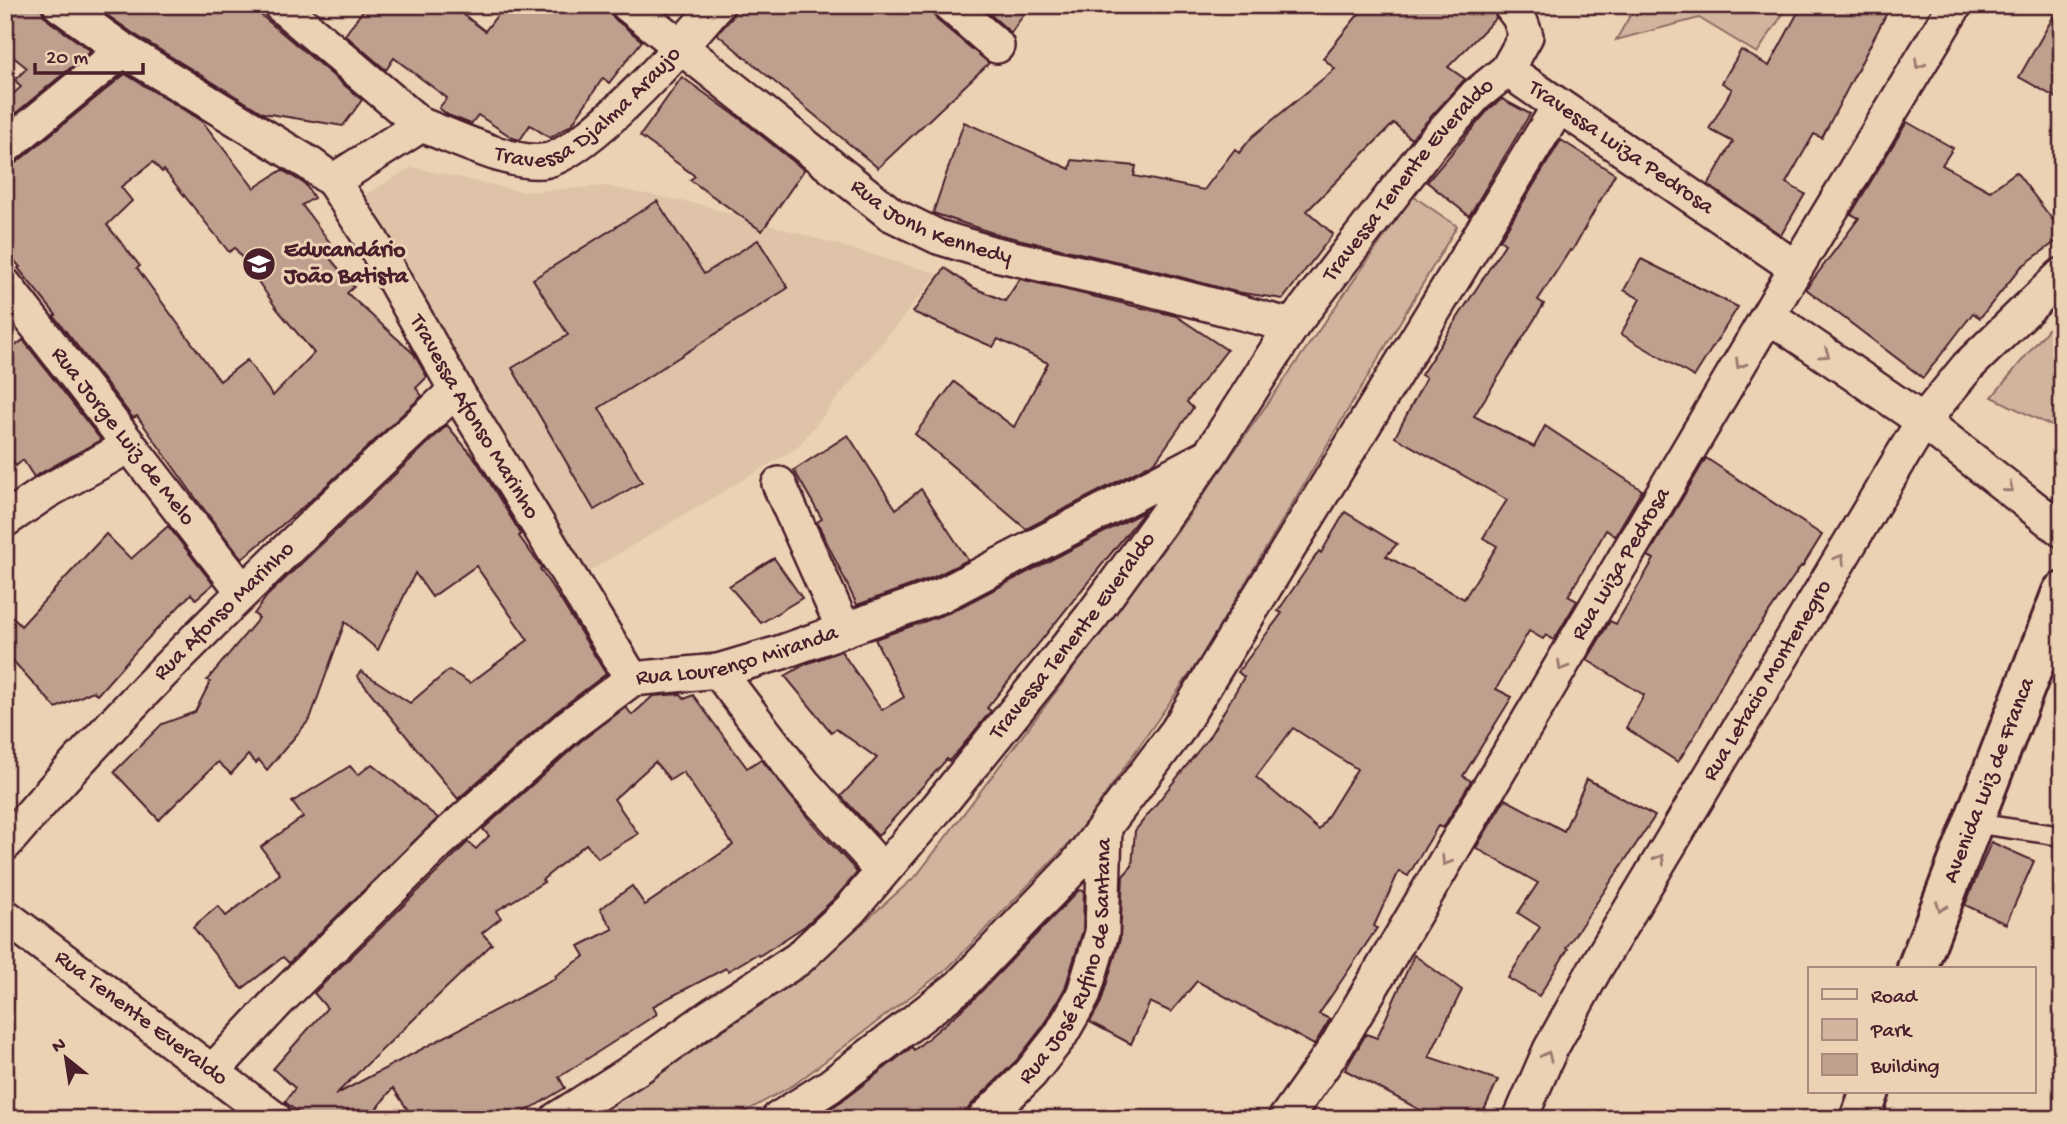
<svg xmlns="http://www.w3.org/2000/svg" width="2067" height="1124" font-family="'Gochi Hand',sans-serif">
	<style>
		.built { fill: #dec3a9 }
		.green { fill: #d1b49e; stroke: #8e6a64; stroke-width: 2 }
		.building { fill: #bfa08e; stroke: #4a1f2b; stroke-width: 2; fill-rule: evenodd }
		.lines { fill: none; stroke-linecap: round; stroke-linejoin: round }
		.service-casing { stroke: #4a1f2b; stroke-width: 23 }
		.minor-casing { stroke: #4a1f2b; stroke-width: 38 }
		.secondary-casing { stroke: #4a1f2b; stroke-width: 44 }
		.service { stroke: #ecd2b4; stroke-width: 18 }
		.minor { stroke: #ecd2b4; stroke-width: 33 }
		.secondary { stroke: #ecd2b4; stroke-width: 38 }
		.oneway { stroke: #9b7870 }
		.labels { text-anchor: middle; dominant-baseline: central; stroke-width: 6; stroke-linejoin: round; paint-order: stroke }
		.street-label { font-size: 23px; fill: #4a1f2b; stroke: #ecd2b4 }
		.poi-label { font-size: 23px; font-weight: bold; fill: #4a1f2b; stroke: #ecd2b4; text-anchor: start }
	</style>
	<rect width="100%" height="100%" fill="#ecd2b4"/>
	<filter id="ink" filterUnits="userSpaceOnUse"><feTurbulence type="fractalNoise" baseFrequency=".0143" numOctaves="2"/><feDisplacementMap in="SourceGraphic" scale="14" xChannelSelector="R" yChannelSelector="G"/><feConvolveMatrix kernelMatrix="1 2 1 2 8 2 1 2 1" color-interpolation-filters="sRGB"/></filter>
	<g filter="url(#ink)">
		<path class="built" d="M412,167L524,192L604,186L698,204L938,274L797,448L586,573L365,195Z"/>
		<g class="green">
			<path d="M1636,5H1789L1757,53L1699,18L1616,40Z"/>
			<path d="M1413,196L1457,226L1202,656L1078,834L948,968L795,1084L732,1119H589L800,979L917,875L1188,517Z"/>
			<path d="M2062,312V431L1992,397Z"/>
		</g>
		<g class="building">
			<path d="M5,5H41L43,14L49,21L91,51L5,122V101L21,87L15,80L27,68L5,50Z"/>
			<path d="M93,5H249L362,100L343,126L263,113L134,34Z"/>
			<path d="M367,5H451L485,31L505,5H609L610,13L616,20L642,41L609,83L603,78L572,124L550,138L530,125L520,140L513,138L478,115L471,124L448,115L439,108L447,98L394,58L386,70L345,35Z"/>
			<path d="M736,5H931L932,12L937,20L989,63L878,168L717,34L732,18Z"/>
			<path d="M980,5H1030L1011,33Z"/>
			<path d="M1366,5H1491L1496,18L1448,67L1465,79L1411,139L1394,123L1307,211L1333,234L1283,299L1236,292L1154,270L996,234L933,213L964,122L1070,169L1072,160L1136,166L1134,176L1204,190L1235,149L1239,153L1252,137L1335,69L1323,58Z"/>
			<path d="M1802,5H1891L1822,138L1814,134L1786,183L1805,194L1781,235L1708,185L1733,142L1709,129L1732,89L1722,83L1741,50L1769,66Z"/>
			<path d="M2060,5H2062V101L2019,77Z"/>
			<path d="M125,74L202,121L254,188L282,170L305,184L314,198L302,205L331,244L323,250L354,287L347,293L414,354L427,377L416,388L422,396L310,501L242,559L197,500L137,416L133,418L54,316L56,315L18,268L20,267L5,250V166L17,162ZM153,162L162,172L164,170L229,252L235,248L277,309L314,353L273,396L247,360L220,381L137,268L140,266L107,225L132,201L121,187Z"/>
			<path d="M682,77L742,120L804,170L762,231L690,180L695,176L640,136Z"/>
			<path d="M1502,99L1530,114L1469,216L1427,182L1489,109Z"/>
			<path d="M1907,122L1953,148L1942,165L1990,191L2016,172L2062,232V237L2021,267L1980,318L1973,313L1923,378L1806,289L1859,218L1851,214Z"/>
			<path d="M1561,140L1615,174L1572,251L1570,250L1538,300L1544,304L1474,416L1534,447L1545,426L1642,490L1615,536L1606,530L1591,557L1568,596L1577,601L1554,640L1546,635L1543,639L1529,631L1496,689L1512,697L1463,776L1471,781L1443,828L1438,826L1408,876L1399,871L1374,926L1377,928L1319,1014L1330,1019L1314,1045L1197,981L1171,1012L1150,1002L1131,1044L1090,1022L1101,1002L1120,939L1123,876L1132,866L1135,831L1209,737L1244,677L1238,672L1282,613L1278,611L1319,551L1321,553L1345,512L1397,544L1386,556L1464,599L1497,546L1483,538L1507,500L1395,437L1426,378L1421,375L1505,244L1500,240ZM1293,728L1357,769L1319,830L1256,777Z"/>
			<path d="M657,201L704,274L758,240L788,288L599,408L642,482L594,510L512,368L568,335L533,279Z"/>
			<path d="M1641,259L1738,307L1694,377L1621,334L1640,299L1624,290Z"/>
			<path d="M945,268L972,287L1005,301L1020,279L1176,316L1227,350L1187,402L1193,408L1155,462L1026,529L915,434L954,382L1014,427L1048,363L998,339L993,347L913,312Z"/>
			<path d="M23,340L101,440L34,477L23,460L16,466L5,451V354Z"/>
			<path d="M447,425L476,460L521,534L519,536L542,568L540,569L562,602L606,674L556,712L458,799L357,676L361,671L410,703L449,670L470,683L528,640L476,566L432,597L415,573L378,650L345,622L310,719L267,770L259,760L256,763L248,755L231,774L218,762L159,820L114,772L162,724L195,712L210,682L207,680L259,618L254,614L267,596Z"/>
			<path d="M848,435L896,509L921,489L968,560L934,577L857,605L817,522L822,519L794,470Z"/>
			<path d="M1706,458L1822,535L1802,567L1801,566L1728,672L1698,730L1678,762L1626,728L1644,695L1587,660L1610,621L1616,624L1654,559L1648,556Z"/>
			<path d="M1145,511L987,708L991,711L960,749L949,761L947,759L878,836L841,796L877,758L836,729L831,732L785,676L806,664L841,651L882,710L904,697L875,639L951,612Z"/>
			<path d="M168,526L213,584L196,599L191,594L136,651L97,695L93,691L56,708L5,652V609L21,626L106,534L131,559Z"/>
			<path d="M774,558L802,598L761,623L729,586Z"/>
			<path d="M681,694L685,699L693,695L747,768L761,759L813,824L852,866L857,873L836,897L805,926L759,956L757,954L728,971L726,968L653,1006L657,1014L559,1077L565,1088L513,1119H414L393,1088L368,1119H294L300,1114L285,1102L295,1088L273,1069L327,1008L314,993L468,842L476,849L489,836L483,829L581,741L626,707L632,715L653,696ZM655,762L670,780L683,772L733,845L645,905L632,886L600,909L613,929L579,946L585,956L555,976L556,978L335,1095L492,944L482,933L501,918L496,911L544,882L542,880L586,844L598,858L638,834L614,799Z"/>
			<path d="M372,764L438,818L289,963L283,957L242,989L193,927L218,906L226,916L280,874L261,847L303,817L292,802L350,766L358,775Z"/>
			<path d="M1587,779L1655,816L1566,948L1568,949L1539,996L1508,978L1540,927L1518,913L1538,883L1476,848L1505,799L1564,831Z"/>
			<path d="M1991,842L2034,861L2006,924L1965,905Z"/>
			<path d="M1079,890L1084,891L1083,930L1065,988L1044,1025L1016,1061L971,1105L960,1119H814L842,1101L912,1047L914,1050L972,1001Z"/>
			<path d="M1414,955L1462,990L1429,1057L1498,1080L1480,1119H1437L1345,1070L1366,1034L1377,1038Z"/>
		</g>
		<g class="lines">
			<g class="service-casing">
				<path id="service" d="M1973,823L2062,836"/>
			</g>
			<g class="minor-casing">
				<g id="minor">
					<path id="s1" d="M60,5L123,50L310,164L333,181L372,241L456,390L632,679"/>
					<path d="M280,5L421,125"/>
					<path id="s2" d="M628,5L891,214L938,237L991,253L1150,289L1292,326"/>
					<path d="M950,5L997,46"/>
					<path id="s3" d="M1510,5L1519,17L1526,36L1507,70L1796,268"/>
					<path d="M5,147L123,50"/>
					<path id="s4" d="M333,181L421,125C453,136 510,165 543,161C585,157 687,40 717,5"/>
					<path id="s5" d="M5,285L242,590"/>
					<path d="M1769,316L1923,421L2062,530"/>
					<path d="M779,484L844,630"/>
					<path d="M5,520L46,492L129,446"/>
					<path d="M718,671L804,784L868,854L880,874"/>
					<path id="s6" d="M5,844C145,680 299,537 456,390"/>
					<path id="s7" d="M5,916L275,1119"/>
					<path id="s8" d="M212,1072L279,1000L438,843L569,726L632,679L718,671L779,653L942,595L1204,458"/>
					<path id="s9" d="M557,1119L639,1067L712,1015L798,959L850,910L938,807L1092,616L1210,454L1292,326L1429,147L1476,95L1507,70"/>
					<path d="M778,1119L830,1086L960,986L1076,865L1177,731L1559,106"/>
					<path id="s10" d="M984,1119L1030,1074L1060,1036L1083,996L1102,933L1105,827"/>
					<path id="s11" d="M1285,1119L1336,1047L1796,268L1955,5"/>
					<path id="s12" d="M1520,1119L1550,1050L1595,969L1923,421L1968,366L2062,275"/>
				</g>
			</g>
			<g class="secondary-casing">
				<g id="secondary">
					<path id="s13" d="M1917,968L2062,592"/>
					<path d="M1860,1119L1870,1091"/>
				</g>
			</g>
			<use href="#service" class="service"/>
			<use href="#minor" class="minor"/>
			<use href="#secondary" class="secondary"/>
		</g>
		<defs><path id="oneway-chevron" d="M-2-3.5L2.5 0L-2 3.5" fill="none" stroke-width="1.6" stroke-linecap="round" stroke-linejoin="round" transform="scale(1.75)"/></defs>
		<g class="oneway">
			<use href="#oneway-chevron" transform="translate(1919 64) rotate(121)"/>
			<use href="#oneway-chevron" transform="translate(1825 354) rotate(34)"/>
			<use href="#oneway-chevron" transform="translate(1740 364) rotate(121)"/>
			<use href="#oneway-chevron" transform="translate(2009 488) rotate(39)"/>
			<use href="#oneway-chevron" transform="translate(1840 559) rotate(-59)"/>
			<use href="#oneway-chevron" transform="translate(1562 666) rotate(121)"/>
			<use href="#oneway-chevron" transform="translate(1660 859) rotate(-59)"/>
			<use href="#oneway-chevron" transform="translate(1446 861) rotate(121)"/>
			<use href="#oneway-chevron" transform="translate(1941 907) rotate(111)"/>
			<use href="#oneway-chevron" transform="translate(1547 1056) rotate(-65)"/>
		</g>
	</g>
	<defs>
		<g id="school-disc" transform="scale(1.75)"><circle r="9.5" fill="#4a1f2b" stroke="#ecd2b4"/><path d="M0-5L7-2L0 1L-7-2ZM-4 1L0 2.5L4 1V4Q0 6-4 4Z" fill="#fff"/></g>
	</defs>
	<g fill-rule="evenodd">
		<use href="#school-disc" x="259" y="264"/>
	</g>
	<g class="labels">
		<g class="street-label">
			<text stroke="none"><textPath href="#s4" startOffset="296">Travessa Djalma Araujo</textPath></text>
			<text stroke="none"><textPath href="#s3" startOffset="212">Travessa Luiza Pedrosa</textPath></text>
			<text stroke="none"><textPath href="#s9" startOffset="1281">Travessa Tenente Everaldo</textPath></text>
			<text stroke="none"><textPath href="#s2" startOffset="376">Rua Jonh Kennedy</textPath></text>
			<text stroke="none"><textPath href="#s1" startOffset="600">Travessa Afonso Marinho</textPath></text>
			<text stroke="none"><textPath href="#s5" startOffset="192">Rua Jorge Luiz de Melo</textPath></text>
			<text stroke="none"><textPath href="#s11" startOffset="649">Rua Luiza Pedrosa</textPath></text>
			<text stroke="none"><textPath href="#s6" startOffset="320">Rua Afonso Marinho</textPath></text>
			<text stroke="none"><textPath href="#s9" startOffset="714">Travessa Tenente Everaldo</textPath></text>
			<text stroke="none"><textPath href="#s8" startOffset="684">Rua Lourenço Miranda</textPath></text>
			<text stroke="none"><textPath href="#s12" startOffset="504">Rua Letacio Montenegro</textPath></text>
			<text stroke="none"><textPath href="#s13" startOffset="201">Avenida Luiz de Franca</textPath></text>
			<text stroke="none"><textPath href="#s10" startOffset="187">Rua José Rufino de Santana</textPath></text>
			<text stroke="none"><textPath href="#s7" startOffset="170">Rua Tenente Everaldo</textPath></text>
		</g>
		<g class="poi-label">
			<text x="284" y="251">Educandário<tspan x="284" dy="26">João Batista</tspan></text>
		</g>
	</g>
	<rect width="2067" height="1124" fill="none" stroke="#ecd2b4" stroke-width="28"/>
	<rect x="14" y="14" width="2039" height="1096" fill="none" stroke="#4a1f2b" stroke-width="2.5" filter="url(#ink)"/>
	<rect x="1808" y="967" width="228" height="126" fill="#ecd2b4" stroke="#ab8a7d" stroke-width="2"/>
	<rect x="1822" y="989" width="35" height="10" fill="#ecd2b4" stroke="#ab8a7d" stroke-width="2"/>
	<text x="1871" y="1002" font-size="21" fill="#4a1f2b">Road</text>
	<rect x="1822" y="1019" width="35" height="21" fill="#d1b49e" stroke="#ab8a7d" stroke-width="2"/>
	<text x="1871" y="1036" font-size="21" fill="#4a1f2b">Park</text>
	<rect x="1822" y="1054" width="35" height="21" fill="#bfa08e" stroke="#ab8a7d" stroke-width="2"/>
	<text x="1871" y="1072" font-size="21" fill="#4a1f2b">Building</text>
	<g transform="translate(66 1058) rotate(330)" stroke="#ecd2b4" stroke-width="5" paint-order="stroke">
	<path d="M0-5L12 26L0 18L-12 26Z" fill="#4a1f2b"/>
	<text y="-10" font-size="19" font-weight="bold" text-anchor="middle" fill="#4a1f2b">N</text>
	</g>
	<path d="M35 63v10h108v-10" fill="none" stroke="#4a1f2b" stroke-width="3.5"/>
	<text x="46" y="63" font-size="21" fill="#4a1f2b" stroke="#ecd2b4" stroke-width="5" paint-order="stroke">20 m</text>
</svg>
